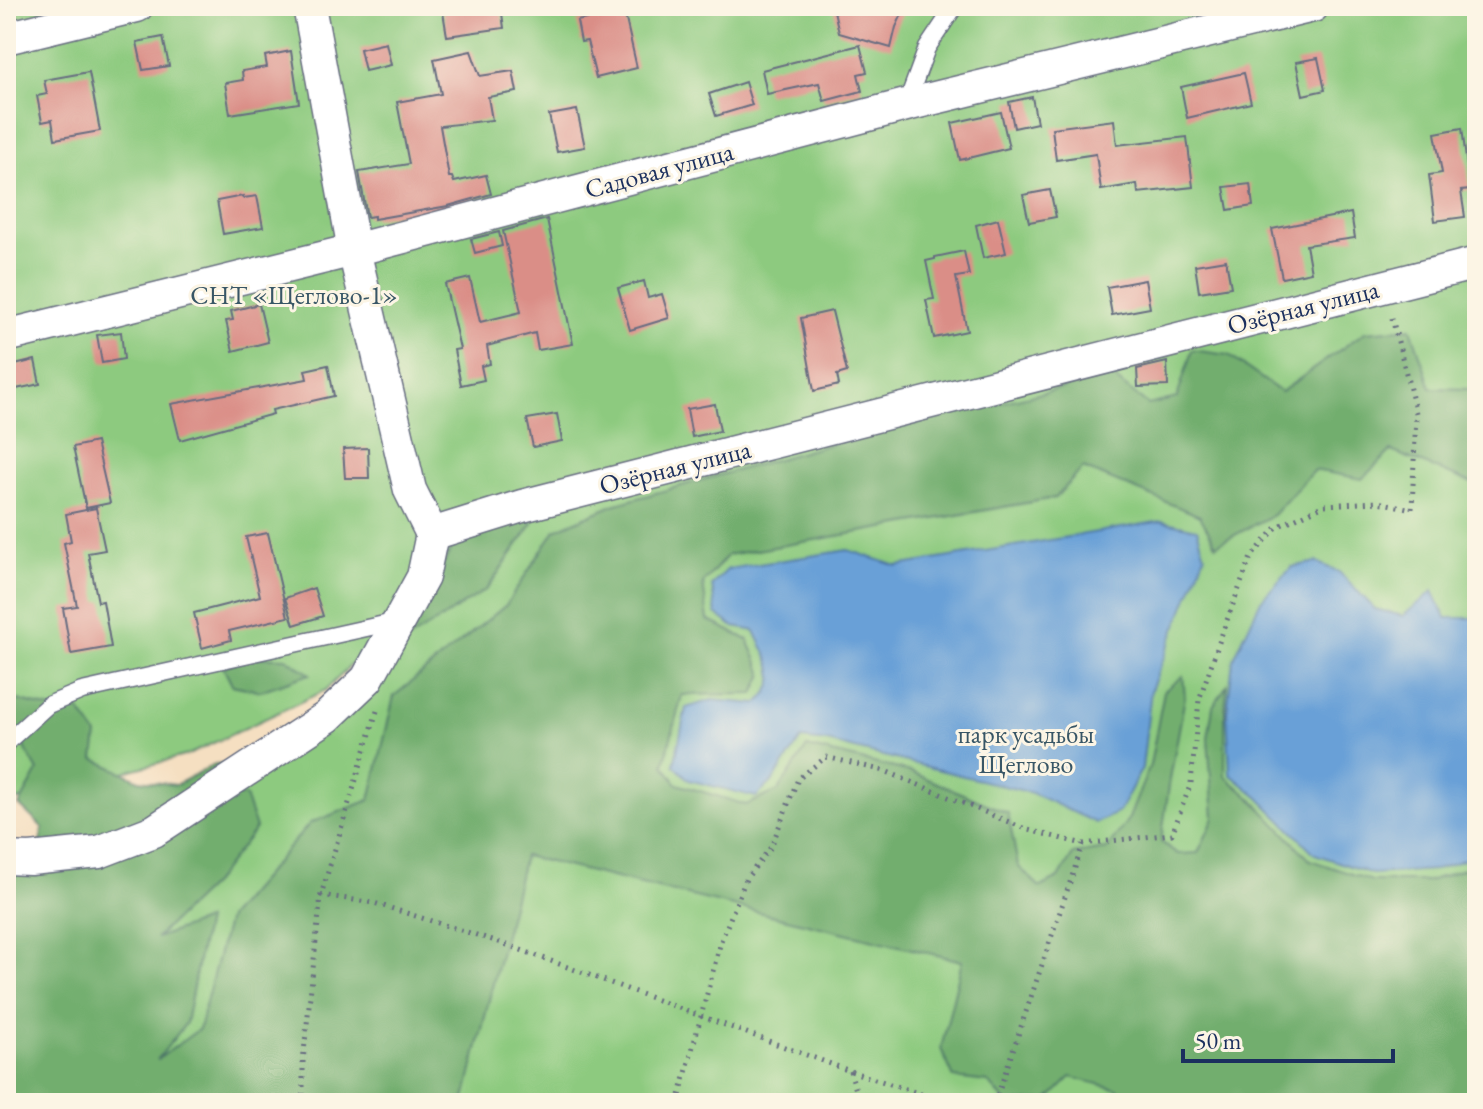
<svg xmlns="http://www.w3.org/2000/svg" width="1483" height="1109" font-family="'EB Garamond',serif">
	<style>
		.green { fill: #8dca7f; stroke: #547c6e; stroke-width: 2 }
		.forest { fill: #72ae6e; stroke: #466e66; stroke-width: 2 }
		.water { fill: #69a0d7; stroke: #42689a; stroke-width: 2 }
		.building { fill: #da8e87 }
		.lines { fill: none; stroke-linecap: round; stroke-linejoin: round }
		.lane-casing { stroke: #676d81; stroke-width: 19 }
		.street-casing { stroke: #676d81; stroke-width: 35 }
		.path { stroke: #676d81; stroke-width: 5; stroke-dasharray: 2 6; stroke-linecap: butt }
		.lane { stroke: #fff; stroke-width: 16 }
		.street { stroke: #fff; stroke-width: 32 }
		.labels { text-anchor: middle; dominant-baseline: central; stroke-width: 6; stroke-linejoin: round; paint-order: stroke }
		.street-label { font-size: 26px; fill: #1b2f5e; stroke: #fcf5e5 }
		.park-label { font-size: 26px; fill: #385666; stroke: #fcf5e5 }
	</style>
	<rect width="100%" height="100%" fill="#fcf5e5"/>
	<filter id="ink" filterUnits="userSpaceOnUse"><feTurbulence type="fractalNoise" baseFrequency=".0125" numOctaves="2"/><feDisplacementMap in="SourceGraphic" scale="16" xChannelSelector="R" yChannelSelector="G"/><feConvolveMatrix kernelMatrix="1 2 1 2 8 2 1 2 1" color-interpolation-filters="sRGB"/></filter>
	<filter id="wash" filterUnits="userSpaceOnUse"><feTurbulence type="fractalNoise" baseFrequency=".006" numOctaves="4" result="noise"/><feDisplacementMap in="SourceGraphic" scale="32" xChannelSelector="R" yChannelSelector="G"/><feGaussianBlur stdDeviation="1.8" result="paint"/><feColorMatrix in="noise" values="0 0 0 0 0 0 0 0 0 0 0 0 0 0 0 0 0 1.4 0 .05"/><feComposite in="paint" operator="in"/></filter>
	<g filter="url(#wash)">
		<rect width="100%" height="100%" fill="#f5dfc1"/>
		<path class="green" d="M6,6H1477V1103H6L34,869L374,685L453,537L377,639L326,690L188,755L6,803Z"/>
		<g class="forest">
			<path d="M1411,328L1431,388L1469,389L1477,381V485L1391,451L1362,479L1314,470L1273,515L1216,545L1200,516L1083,468L1055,498L728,555L703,583L708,620L748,640L763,674L754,694L682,695L664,765L677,784L746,805L778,791L807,747L911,772L1008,813L1018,866L1040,887L1059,878L1073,854L1107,849L1129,818L1150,765L1164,691L1183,676L1185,697L1170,779L1161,842L1178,854L1198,853L1214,818L1208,738L1213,706L1227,685L1225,711V776L1255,802L1310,860L1372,881H1429L1477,864V1103H1125L1118,1089L1071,1077L1048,1100L1007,1103L988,1082L954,1078L941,1049L962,961L524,856L464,1103H6V866L63,863L206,796H245L256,828L215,881L156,938L206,920L186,1023L157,1060L199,1029L228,918L310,823L370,800L394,696L506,605L555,530L613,505L838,442L1112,376L1148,405L1177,398L1192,350L1228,355L1281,392L1365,332Z"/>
			<path d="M523,512L533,523L487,589L406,641L458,534Z"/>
			<path d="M250,657L286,658L310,674L260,691L232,685L223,667Z"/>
			<path d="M18,700L51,709L79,710L97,735L94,759L139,780L176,785L215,764L236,763L159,820L37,854L43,828L19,805L38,771L17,735L6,721V709Z"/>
		</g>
		<g class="water">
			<path d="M1162,521L1197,529L1205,555L1151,690L1142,768L1119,812L1096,823L1032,793L827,742L801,739L772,782L756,797L689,780L674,765L686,708L712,700L757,704C786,679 768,660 755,631L734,627L716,614L712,585L728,569L848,550L897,566Z"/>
			<path d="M1316,562L1339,572L1375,609L1403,616L1433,591L1446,618H1477V855L1434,870L1372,874L1315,854L1259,798L1230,774L1227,712L1233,660L1261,600L1292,567Z"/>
		</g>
		<g id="blocks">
			<g class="building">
				<path d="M442,6H501L504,28L447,36Z"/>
				<path d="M833,6H906L896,27L891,48L839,33Z"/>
				<path d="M625,15L637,68L596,78L587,41L581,42L577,21L600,16V19Z"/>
				<path d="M163,37L169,66L143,70L137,42Z"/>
				<path d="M386,43L391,65L365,71L360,49Z"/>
				<path d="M860,45L867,72L858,74L862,91L824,101L819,83L767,94L762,70Z"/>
				<path d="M291,51L299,103L230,114L225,83L243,80L242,71L267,67L265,56Z"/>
				<path d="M471,51L480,76L513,71L517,92L488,97L492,120L440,126L449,177H452L454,182L486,175L491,194L448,206L374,219V216L367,217L359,172L409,164L397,102L441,94L434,59Z"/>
				<path d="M1318,58L1325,90L1303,95L1296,62Z"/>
				<path d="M89,72L100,131L55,139L52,120L42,122L37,96L47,94L44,80Z"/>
				<path d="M1244,73L1251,103L1187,118L1181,87Z"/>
				<path d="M745,82L752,105L716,116L709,94Z"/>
				<path d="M1032,97L1037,123L1014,128L1009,102Z"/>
				<path d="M577,110L585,147L557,152L549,115Z"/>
				<path d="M1001,112L1009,148L960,160L952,123Z"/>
				<path d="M1114,120L1117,145L1187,137L1193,187L1138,193L1137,184L1101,190L1096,154L1056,160L1052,128Z"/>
				<path d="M1462,128L1470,190L1461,191L1465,217L1435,221L1429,175L1442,173L1435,133Z"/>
				<path d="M1250,184L1253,206L1228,210L1224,187Z"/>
				<path d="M1050,190L1056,217L1029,222L1023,195Z"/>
				<path d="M243,196V198L257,196L263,227L223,234L217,201Z"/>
				<path d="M1351,213L1355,238L1306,245L1311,272L1282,278L1272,229Z"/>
				<path d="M547,219L573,344L538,350L535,333L487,346L490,364L481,366L484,380L461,385L454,350L460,349L445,284L470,278L480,322L521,312L503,231Z"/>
				<path d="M998,219L1006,253L983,258L976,225Z"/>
				<path d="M499,232L502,246L475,253L471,239Z"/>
				<path d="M964,251L969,275L956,277L967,331L934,338L926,300L934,299L926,261L935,259V257Z"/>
				<path d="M1226,260L1231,287L1199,292L1195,265Z"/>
				<path d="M1145,280L1150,308L1112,315L1107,287Z"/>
				<path d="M644,281L648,298L662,294L669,318L630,330L618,288Z"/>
				<path d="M259,304L268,342L233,351L226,321L233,320L231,311Z"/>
				<path d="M832,311L847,372L837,375L839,385L814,391L801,318Z"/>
				<path d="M121,332L124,359L102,363L97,335Z"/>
				<path d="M35,360L40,384L16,389L11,366Z"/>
				<path d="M1167,362L1168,386L1138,387L1137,369Z"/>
				<path d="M328,365L334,396L272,410L273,414L180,440L171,404L307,379L305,370Z"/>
				<path d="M715,404L720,431L692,437L687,409Z"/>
				<path d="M557,414L562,441L533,447L527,419Z"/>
				<path d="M96,442L110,503L86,508L73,447Z"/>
				<path d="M368,448L369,478H345L343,449Z"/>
				<path d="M96,508L105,550L88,553L98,602L103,601L111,647L71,654L63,608L77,606L64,543L71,541L66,514Z"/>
				<path d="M268,533L288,617L229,631L231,640L202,648L194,613L260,596L246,537Z"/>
				<path d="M314,588L323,616L294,625L285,598Z"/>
			</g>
		</g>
	</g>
	<g filter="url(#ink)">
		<use href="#blocks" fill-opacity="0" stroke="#676d81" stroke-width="2"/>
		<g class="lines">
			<g class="lane-casing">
				<g id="lane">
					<path d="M906,105L927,48L955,6"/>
					<path d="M6,743L48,705L82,691L398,621"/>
				</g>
			</g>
			<g class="street-casing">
				<g id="street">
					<path d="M309,6L354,250L410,490L432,534"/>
					<path d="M6,38L137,6"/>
					<path d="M6,336L354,250L906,105L1313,6"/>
					<path d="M6,858L30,859L99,852L154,831L327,717L367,679L423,577L432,534L522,506L1477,263"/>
				</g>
			</g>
			<g class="path">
				<path d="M377,711L321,895L374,903L502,943L850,1071L949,1103"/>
				<path d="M850,1071L860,1103"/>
				<path d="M303,1103V1061L321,895"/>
				<path d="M678,1103L721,941L746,879L771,847L798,779L826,757L885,771L1028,830L1083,844L1172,834L1191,783L1199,700L1224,628L1251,557L1277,527L1324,505L1378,502L1412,509L1416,413L1391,314"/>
				<path d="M995,1103L1083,844"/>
			</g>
			<use href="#lane" class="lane"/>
			<use href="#street" class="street"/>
		</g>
	</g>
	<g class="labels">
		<g class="street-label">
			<text transform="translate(659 170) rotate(-15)">Садовая улица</text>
			<text transform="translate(1303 307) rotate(-14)">Озёрная улица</text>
			<text transform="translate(675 467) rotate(-14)">Озёрная улица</text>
		</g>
		<g class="park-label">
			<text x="294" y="295">СНТ «Щеглово-1»</text>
			<text x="1026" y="734">парк усадьбы<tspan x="1026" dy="30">Щеглово</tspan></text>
		</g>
	</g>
	<rect width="1483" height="1109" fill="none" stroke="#fcf5e5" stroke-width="32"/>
	<path d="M1183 1049v12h210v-12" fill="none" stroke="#1b2f5e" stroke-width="4"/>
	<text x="1195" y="1049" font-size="24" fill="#1b2f5e" stroke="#fcf5e5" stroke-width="6" paint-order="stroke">50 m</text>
</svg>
